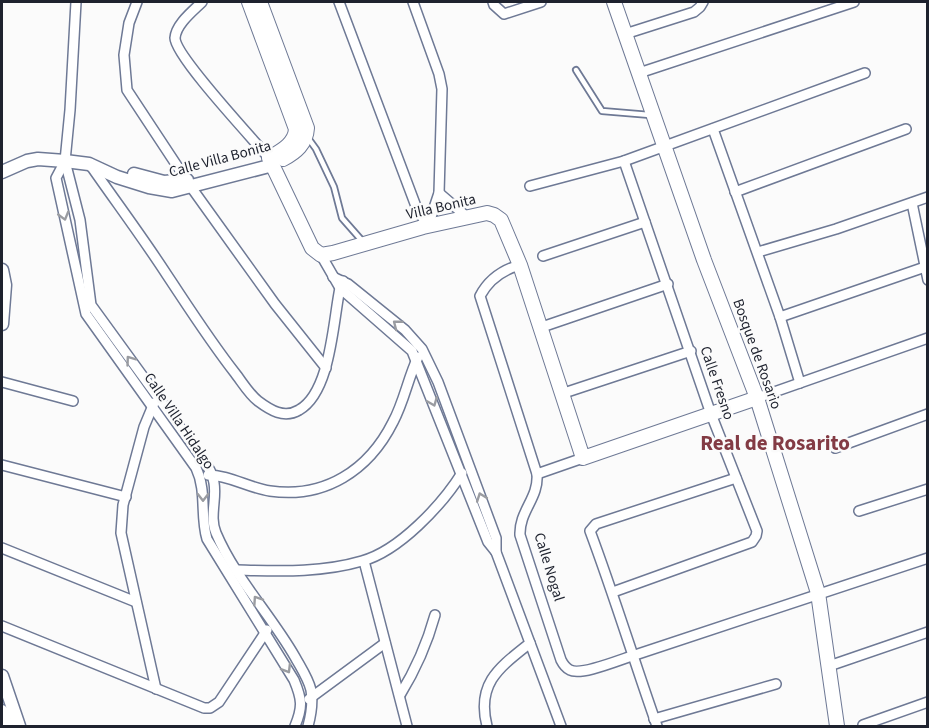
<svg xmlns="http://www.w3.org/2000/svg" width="929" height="728" font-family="'Source Sans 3',sans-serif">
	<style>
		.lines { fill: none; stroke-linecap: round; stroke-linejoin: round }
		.service-casing { stroke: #6e7995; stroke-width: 8 }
		.minor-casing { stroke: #6e7995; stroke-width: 12 }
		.tertiary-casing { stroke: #6e7995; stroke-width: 15 }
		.secondary-casing { stroke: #6e7995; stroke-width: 16 }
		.service { stroke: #fff; stroke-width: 4.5 }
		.minor { stroke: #fff; stroke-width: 9 }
		.tertiary { stroke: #fff; stroke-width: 12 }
		.secondary { stroke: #fff; stroke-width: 14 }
		.oneway { stroke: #9a9ca1 }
		.labels { text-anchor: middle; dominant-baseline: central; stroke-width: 5; stroke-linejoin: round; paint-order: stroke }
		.street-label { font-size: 15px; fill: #1e222e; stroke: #fbfbfb }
		.district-label { font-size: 21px; font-weight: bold; fill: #833b44; stroke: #fbfbfb }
	</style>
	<rect width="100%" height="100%" fill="#fbfbfb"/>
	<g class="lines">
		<g class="service-casing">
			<g id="service">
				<path d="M576,70L602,111L650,115"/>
				<path d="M308,138L316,149L334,187L342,218L364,243"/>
			</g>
		</g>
		<g class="minor-casing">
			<g id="minor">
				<path d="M76,2L70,110L65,161L80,220L91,305L200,455C205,463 213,472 214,483C217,499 209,517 216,533C235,578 271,615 295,657C301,668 308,678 311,690C313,702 311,715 308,726"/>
				<path d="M137,2L129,23L124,55L127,90L191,187L275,304L326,368"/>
				<path d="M202,2C193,11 176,24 175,38C175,56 253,139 269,158"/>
				<path d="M339,2L417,209L428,226"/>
				<path d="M413,2L439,74L442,89L439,193L428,226"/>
				<path d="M493,2L494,5L504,14L541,2"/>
				<path d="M625,34L694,12L700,7L703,2"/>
				<path d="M639,73L854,2"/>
				<path d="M713,129L780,317L800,383"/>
				<path d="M65,161L56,178L86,314L196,468C207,491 200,516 207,539L294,680C302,699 303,707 295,726"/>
				<path d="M91,166C116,202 143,238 167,275C189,308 210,341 235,373C242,382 249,394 258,401C270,410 284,419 299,410C331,392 333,321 340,288L343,281"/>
				<path d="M530,186L624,161L865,73"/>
				<path d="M735,192L906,129"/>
				<path d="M439,193L468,218"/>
				<path d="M912,203L928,280"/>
				<path d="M758,252L836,229L928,197"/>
				<path d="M321,255L340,288L412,351L488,542L496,552"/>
				<path d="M543,256L645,222"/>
				<path d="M520,265C502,270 489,279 480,296L537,474C539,498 519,511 520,535L561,660C563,664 566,668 570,670C581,676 619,660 632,656L928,558"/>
				<path d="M333,277L348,284L405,330L422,349L438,382L496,538V552L530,643C500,667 476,683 487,726"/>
				<path d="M780,317L925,267"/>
				<path d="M542,327L668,284"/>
				<path d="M2,382L73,401"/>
				<path d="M564,393L691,351"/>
				<path d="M757,398L928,338"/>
				<path d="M154,403L144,427L123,505L121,533L156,689"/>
				<path d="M835,448L928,414"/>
				<path d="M2,465L126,497"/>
				<path d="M537,474L583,458"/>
				<path d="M208,475C229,475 249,488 270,491C325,499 369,470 393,422C404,402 408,378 418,357"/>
				<path d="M859,511L928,489"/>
				<path d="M2,548L136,602"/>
				<path d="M364,561L407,726"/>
				<path d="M237,570C279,571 321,573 362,561C399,551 442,505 462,473"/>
				<path d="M613,592L752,542L756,536L757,531L711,414L624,161"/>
				<path d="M2,626L204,708H210L219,702L267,630"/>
				<path d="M530,643L561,726"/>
				<path d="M829,666L928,632"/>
				<path d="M400,695C416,669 427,644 435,615"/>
				<path d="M309,699L385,643"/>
				<path d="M654,719L776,684"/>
				<path d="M863,725L928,702"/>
				<path d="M657,726C634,661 614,595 590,531L596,524L736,478"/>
			</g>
		</g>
		<g class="tertiary-casing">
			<g id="tertiary">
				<path d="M2,172L27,161L38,159L65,161L89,164L117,177L149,187L172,191L273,165"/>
				<path d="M134,174L164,182L187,180"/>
				<path d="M2,270L5,285L2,324"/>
				<path d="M2,676L19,726"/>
				<path d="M2,711L7,726"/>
			</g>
		</g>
		<g class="secondary-casing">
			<g id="secondary">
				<path d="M249,2L296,129C295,144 281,151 269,158L312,248L321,255L333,253L423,227L487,213L494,215L501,220L520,265L583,458L757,398"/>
				<path d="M260,2L307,128C306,144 296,152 283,159"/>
				<path d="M614,2L704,260L757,398L818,593L837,726"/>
			</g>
		</g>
		<use href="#service" class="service"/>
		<use href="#minor" class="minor"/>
		<use href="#tertiary" class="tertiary"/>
		<use href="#secondary" class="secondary"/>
	</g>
	<defs><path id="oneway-chevron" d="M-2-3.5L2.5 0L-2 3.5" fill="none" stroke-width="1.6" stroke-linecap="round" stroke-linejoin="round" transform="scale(1.5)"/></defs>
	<g class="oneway">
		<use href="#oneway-chevron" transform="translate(64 216) rotate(74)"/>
		<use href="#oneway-chevron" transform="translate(397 324) rotate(-142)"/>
		<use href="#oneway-chevron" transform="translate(130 360) rotate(-126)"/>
		<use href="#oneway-chevron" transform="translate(433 402) rotate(68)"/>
		<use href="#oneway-chevron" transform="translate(203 497) rotate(90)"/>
		<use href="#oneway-chevron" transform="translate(481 497) rotate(-110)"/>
		<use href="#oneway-chevron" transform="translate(257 600) rotate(-124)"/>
		<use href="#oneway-chevron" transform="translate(287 669) rotate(59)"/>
	</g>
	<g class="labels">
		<g class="street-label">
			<text transform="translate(220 159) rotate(-15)">Calle Villa Bonita</text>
			<text transform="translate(441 207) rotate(-13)">Villa Bonita</text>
			<text transform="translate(757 354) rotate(70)">Bosque de Rosario</text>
			<text transform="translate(717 383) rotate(71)">Calle Fresno</text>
			<text transform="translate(179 421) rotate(56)">Calle Villa Hidalgo</text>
			<text transform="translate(549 567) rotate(73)">Calle Nogal</text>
		</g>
		<g class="district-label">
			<text x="775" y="443">Real de Rosarito</text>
		</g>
	</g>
	<rect width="929" height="728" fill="none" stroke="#1e222e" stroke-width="6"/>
</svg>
